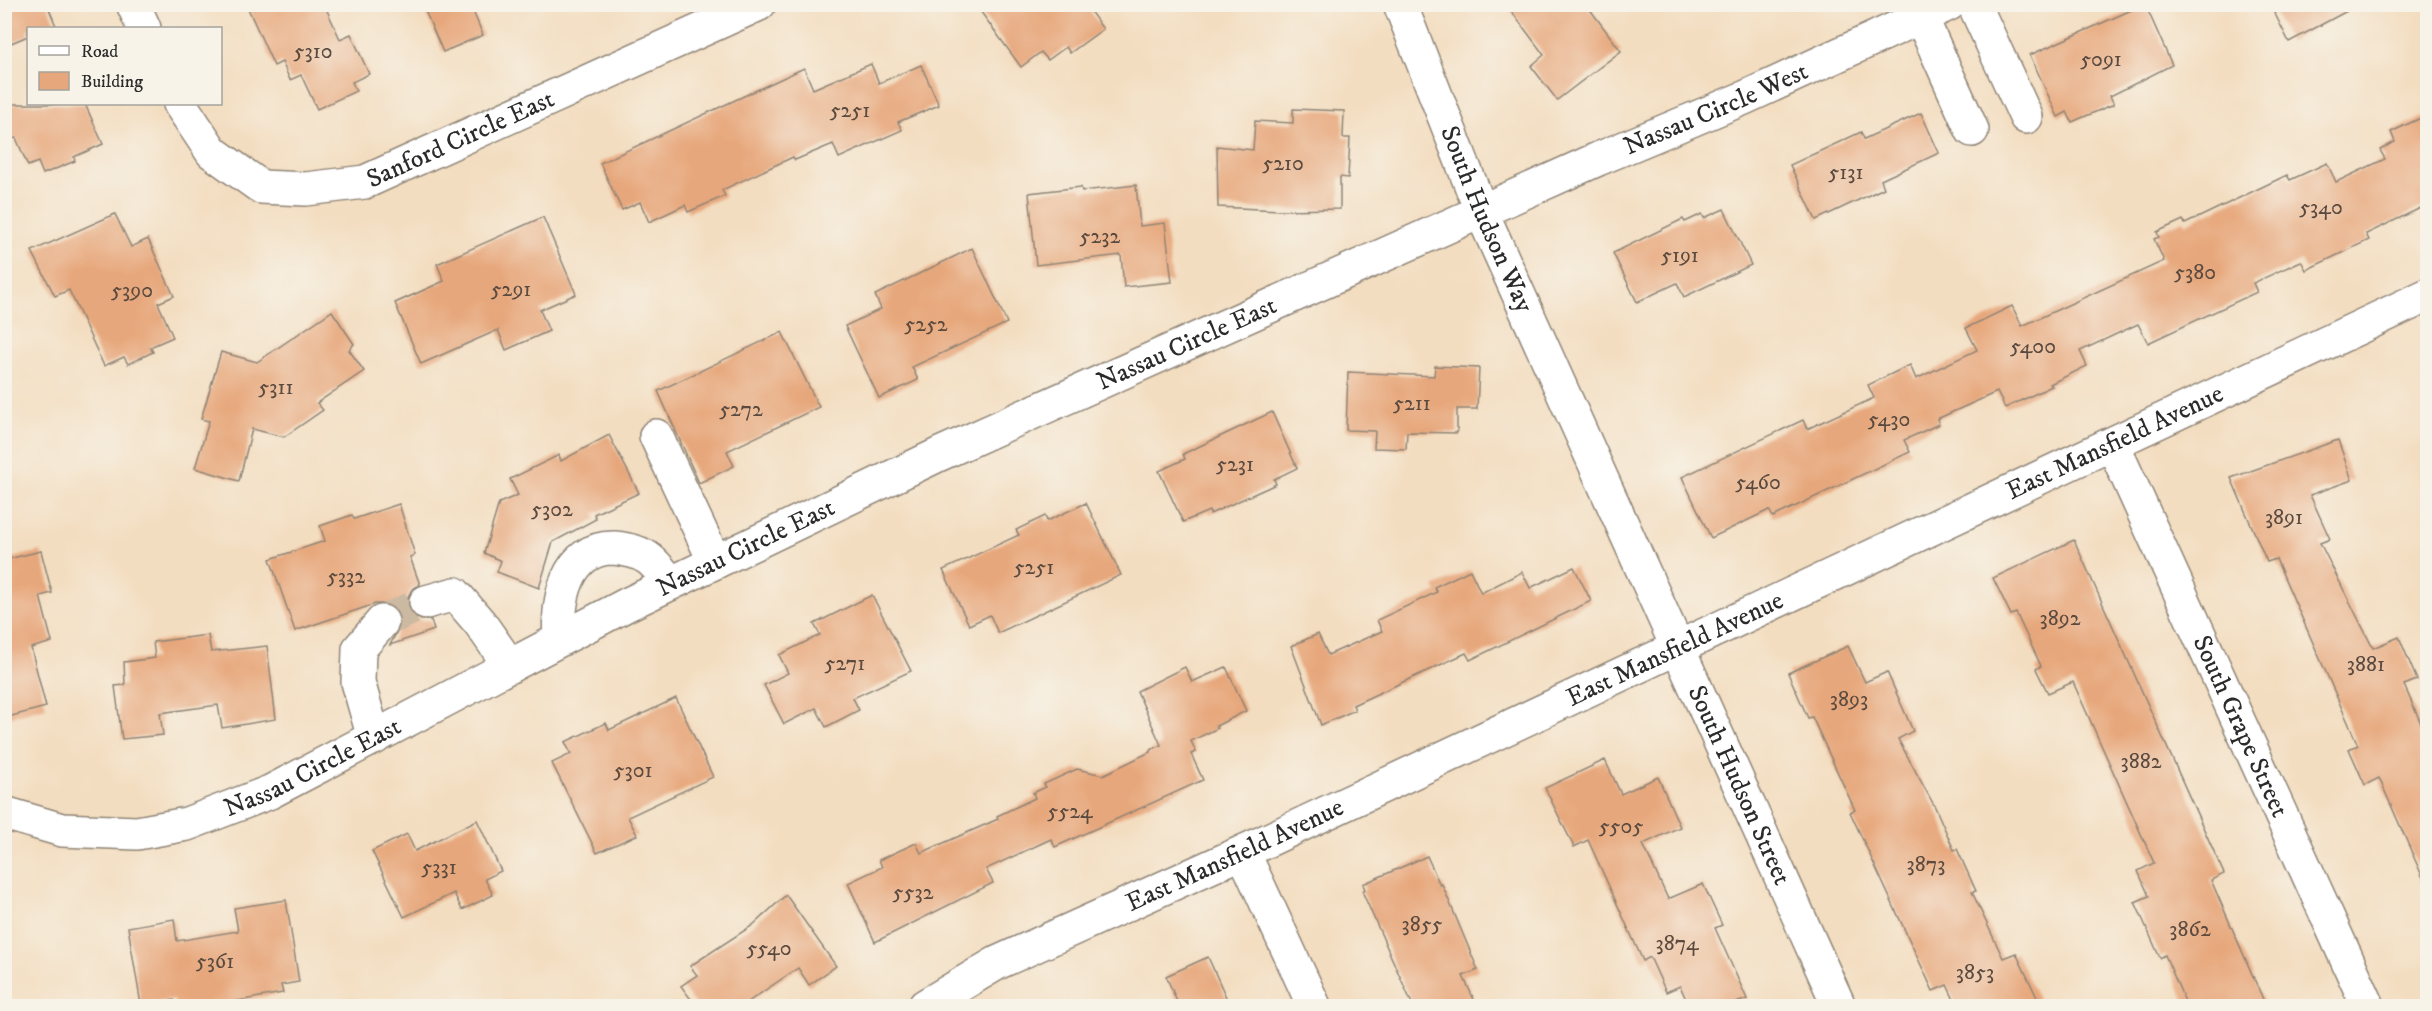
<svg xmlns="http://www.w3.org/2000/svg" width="2432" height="1011" font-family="'IM FELL DW Pica',serif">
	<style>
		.building { fill: #e7a77c }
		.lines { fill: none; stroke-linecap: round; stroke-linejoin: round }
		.minor-tunnel { stroke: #cbb9a2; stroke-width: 33; stroke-dasharray: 33 16; stroke-linecap: butt }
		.minor-casing { stroke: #8f8476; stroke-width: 36 }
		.minor { stroke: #fff; stroke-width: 33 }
		.labels { text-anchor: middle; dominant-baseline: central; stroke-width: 4.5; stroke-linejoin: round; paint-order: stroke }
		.number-label { font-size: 22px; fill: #5a4a3f }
		.street-label { font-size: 26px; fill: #2b2b2b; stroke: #f7f3e8 }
	</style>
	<rect width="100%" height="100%" fill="#f7f3e8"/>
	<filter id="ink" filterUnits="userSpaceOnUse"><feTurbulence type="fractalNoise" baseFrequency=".0167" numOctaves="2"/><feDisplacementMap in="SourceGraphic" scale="12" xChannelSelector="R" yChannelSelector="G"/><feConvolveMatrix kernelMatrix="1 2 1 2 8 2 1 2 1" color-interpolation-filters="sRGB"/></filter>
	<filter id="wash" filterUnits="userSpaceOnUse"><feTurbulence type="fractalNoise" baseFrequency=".008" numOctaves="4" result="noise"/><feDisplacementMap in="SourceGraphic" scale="24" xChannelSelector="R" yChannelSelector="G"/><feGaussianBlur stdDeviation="1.35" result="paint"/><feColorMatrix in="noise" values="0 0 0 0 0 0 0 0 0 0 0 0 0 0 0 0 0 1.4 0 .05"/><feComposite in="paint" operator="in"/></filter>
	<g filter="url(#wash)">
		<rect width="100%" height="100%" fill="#f3ddc0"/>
		<g id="blocks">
			<g class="building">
				<path d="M4,4H47L56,26L48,28H28V36L4,46Z"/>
				<path d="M246,4H324L340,39L351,34L369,74L352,82L356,91L317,109L301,75L290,80L282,62L274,66Z"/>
				<path d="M422,4H470L483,35L443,52Z"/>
				<path d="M975,4H1085L1103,29L1070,53L1066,47L1048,60L1041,52L1021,67Z"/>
				<path d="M1506,4H1586L1621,51L1557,100L1531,66L1544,55Z"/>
				<path d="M2145,4L2172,65L2110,96L2114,104L2072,122L2067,112L2058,117L2030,55Z"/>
				<path d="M2270,4H2360L2289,42Z"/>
				<path d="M871,64L879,83L921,65L939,105L898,122L902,130L839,158L833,144L795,160L793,157L722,190L725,196L688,212L685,205L649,222L640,202L622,210L600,163L804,68L813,89Z"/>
				<path d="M4,104H85L103,144L74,157L75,161L43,174L38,162L28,166L16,138L11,139L4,124Z"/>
				<path d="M1293,109L1344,111L1343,138H1350L1348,178L1340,177V209L1281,210L1218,207L1217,146L1253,150L1255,121L1293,123Z"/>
				<path d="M1921,113L1939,153L1881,180L1884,188L1816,220L1790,165L1861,132L1864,139Z"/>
				<path d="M2427,115V205L2366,234L2369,240L2306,270L2301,261L2253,283L2257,292L2148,343L2138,324L2080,351L2087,366L2050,384L2052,386L2005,408L1997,392L1937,419L1939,424L1904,440L1910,452L1773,517L1769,510L1711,538L1682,477L1803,420L1807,429L1874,398L1868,385L1910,365L1916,379L1977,350L1966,328L2012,306L2022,326L2164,261L2154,239L2159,237L2157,232L2183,220L2185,224L2287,175L2290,180L2327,163L2336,182L2385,159L2380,150L2395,142L2391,132Z"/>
				<path d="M1136,185L1140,226L1165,223L1172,282L1124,287L1121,255L1036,265L1029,193L1081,187L1082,191Z"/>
				<path d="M1724,209L1751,265L1684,297L1677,283L1637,302L1613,253L1683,219L1685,222L1702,214L1704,218Z"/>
				<path d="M115,214L131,247L148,239L174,296L158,303L173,337L150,347L153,352L128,364L124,357L104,366L69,290L55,296L32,251Z"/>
				<path d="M543,217L576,294L540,310L549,331L506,350L498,330L421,364L395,303L444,281L437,264Z"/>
				<path d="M972,248L1007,323L912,367L918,380L879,398L845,326L881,309L875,295Z"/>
				<path d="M332,311L354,344L349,350L364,371L317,403L323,410L284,437L252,429L239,481L195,468L209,421L201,419L221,352L257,362Z"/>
				<path d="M782,332L819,407L727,451L734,466L699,483L658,391Z"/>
				<path d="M1435,366L1479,368L1477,409H1457V433L1407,432L1406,449L1374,448L1375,431L1346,430L1348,372L1434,376Z"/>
				<path d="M1272,412L1297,468L1274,479L1276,484L1210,514L1209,511L1183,522L1159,471L1185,459L1183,454Z"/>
				<path d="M609,435L639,493L594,514L596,519L553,542L539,588L497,572L501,561L484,553L499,503L518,495L510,479L559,455L561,461Z"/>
				<path d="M2338,440L2352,480L2310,495L2330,539L2320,543L2373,648L2399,637L2417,680L2404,685L2427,737V887L2379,778L2365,785L2349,749L2358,745L2276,559L2267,562L2231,478Z"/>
				<path d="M1086,503L1121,575L998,633L990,615L969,625L943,570L1019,535L1016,530L1045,516L1047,521Z"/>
				<path d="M399,504L415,555L410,557L420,585L412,589L408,597V608L412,615L421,620H431L434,630L390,645L400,626V616L395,608L385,604H375L295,631L270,559L325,541L320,526L352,515L354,519Z"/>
				<path d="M2074,540L2224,874L2211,880L2266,1006H2187L2165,955L2160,958L2135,902L2149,896L2138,871L2154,863L2073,682L2048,693L2036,669L2041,666L2016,613L2011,615L1993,578Z"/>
				<path d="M41,551L52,593L40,596L52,642L31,648L46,707L4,718V560Z"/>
				<path d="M1574,567L1591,601L1470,660L1466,653L1353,705L1355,710L1321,725L1291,646L1318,634L1328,655L1382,631L1377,620L1437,592L1434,587L1470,570L1481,593L1522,572L1530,588Z"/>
				<path d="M872,595L911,671L853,698L859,710L826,727L816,708L784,724L764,685L788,673L779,655L820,635L814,624Z"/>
				<path d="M208,635L211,652L267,646L276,719L222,728L218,705L160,713L163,735L122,739L115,686L125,685L124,662L155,658L153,642Z"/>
				<path d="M1848,646L1865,682L1887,672L1913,731L1898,739L1935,807L1954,850L1957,849L1976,891L1972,892L2003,958L2016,953L2041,1006H1957L1947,985L1933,991L1850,812L1855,810L1812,717L1808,718L1788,673Z"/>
				<path d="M1185,667L1192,682L1226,667L1246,711L1216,726L1218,728L1191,741L1196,752L1191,754L1203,780L1055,847L1051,839L986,869L993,883L875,942L848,883L882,867L879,860L916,843L921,853L998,819L997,816L1035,798L1033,793L1046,787L1044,784L1077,769L1103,775L1150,752V750L1161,745L1137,691Z"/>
				<path d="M676,698L713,777L628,817L637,835L597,853L552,763L571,754L565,742L606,723L609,730Z"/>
				<path d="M1605,760L1621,794L1658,777L1680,827L1643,844L1668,899L1703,884L1722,925L1715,928L1747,999L1728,1006H1689L1680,986L1666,992L1650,957L1643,961L1588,840L1574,847L1545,788Z"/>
				<path d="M477,820L501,871L485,879L493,895L462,910L454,893L404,917L372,851L407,834L415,851Z"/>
				<path d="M1427,856L1440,885L1442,884L1478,970L1463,976L1477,1006H1413L1362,891L1365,890L1363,884Z"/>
				<path d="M786,895L836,966L809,985L798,968L742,1006H696L681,986L697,975L690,966L753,925Z"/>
				<path d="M286,900L299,982L281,985L283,993L237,1001L238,1006H175L174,1000L141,1005L128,927L174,919L177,941L238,931L234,908Z"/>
				<path d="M1208,957L1230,1006H1179L1166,976Z"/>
			</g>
		</g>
	</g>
	<g filter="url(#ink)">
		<use href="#blocks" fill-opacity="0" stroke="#8f8476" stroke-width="1.5"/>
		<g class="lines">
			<path class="minor-tunnel" d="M382,622L426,602"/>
			<g class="minor-casing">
				<g id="minor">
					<path d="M133,4L144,28"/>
					<path id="s1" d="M1400,4L1482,213L1839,1006"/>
					<path d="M1974,4L2026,117"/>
					<path d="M1921,17L1972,130"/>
					<path id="s2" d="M180,104L212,152L261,187L306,189L365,182L759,4"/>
					<path d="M656,436L715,562"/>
					<path id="s3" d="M2113,445L2368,1006"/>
					<path d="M426,602L455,594L480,623L510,666"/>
					<path d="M560,639C557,601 566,547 614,548C624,549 640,552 649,559C657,565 664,575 671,583"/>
					<path d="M374,738L358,682L359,649L382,622"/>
					<path id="s4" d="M4,813L62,830L137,833L187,824L270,792L626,605L940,454L1598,159L1744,98L1949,4"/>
					<path d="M1243,852L1314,1006"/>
					<path id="s5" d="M925,1006L997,963L1243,852L2428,295"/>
				</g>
			</g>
			<use href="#minor" class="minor"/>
		</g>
	</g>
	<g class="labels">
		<g class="number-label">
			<text x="313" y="51">5310</text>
			<text x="2101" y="59">5091</text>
			<text x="850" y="110">5251</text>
			<text x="1283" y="163">5210</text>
			<text x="1846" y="172">5131</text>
			<text x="2321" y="207">5340</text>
			<text x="1100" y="236">5232</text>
			<text x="1680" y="255">5191</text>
			<text x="2195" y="272">5380</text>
			<text x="511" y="289">5291</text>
			<text x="132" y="290">5390</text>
			<text x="926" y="324">5252</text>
			<text x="2033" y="346">5400</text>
			<text x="276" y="387">5311</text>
			<text x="1412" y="403">5211</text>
			<text x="741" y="409">5272</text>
			<text x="1889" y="419">5430</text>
			<text x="1235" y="464">5231</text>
			<text x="1758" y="482">5460</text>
			<text x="552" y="509">5302</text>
			<text x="2284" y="517">3891</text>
			<text x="1034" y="567">5251</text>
			<text x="346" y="576">5332</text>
			<text x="2060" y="618">3892</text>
			<text x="845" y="663">5271</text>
			<text x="2366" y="664">3881</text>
			<text x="1849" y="699">3893</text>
			<text x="2141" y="761">3882</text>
			<text x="633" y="770">5301</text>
			<text x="1070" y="811">5524</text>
			<text x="1621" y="826">5505</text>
			<text x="1926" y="864">3873</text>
			<text x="439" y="867">5331</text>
			<text x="913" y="892">5532</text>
			<text x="1422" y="924">3855</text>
			<text x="2190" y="929">3862</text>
			<text x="1677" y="943">3874</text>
			<text x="769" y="948">5540</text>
			<text x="215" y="961">5361</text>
			<text x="1975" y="972">3853</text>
		</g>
		<g class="street-label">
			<text stroke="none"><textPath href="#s4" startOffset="1875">Nassau Circle West</textPath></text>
			<text stroke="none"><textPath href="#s2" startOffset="327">Sanford Circle East</textPath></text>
			<text stroke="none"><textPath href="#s1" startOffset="232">South Hudson Way</textPath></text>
			<text stroke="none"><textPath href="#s4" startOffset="1296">Nassau Circle East</textPath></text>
			<text stroke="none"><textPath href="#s5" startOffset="1317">East Mansfield Avenue</textPath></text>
			<text stroke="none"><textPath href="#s4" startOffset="810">Nassau Circle East</textPath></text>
			<text stroke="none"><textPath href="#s5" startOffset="831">East Mansfield Avenue</textPath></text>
			<text stroke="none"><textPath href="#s3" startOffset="309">South Grape Street</textPath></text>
			<text stroke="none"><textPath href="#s4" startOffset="324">Nassau Circle East</textPath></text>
			<text stroke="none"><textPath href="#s1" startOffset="852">South Hudson Street</textPath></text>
			<text stroke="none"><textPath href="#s5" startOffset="345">East Mansfield Avenue</textPath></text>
		</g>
	</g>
	<rect width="2432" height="1011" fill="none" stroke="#f7f3e8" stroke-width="24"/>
	<rect x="27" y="27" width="195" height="78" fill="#f7f3e8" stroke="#a5a39c" stroke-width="1.5"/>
	<rect x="39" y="46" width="30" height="9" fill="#ffffff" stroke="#a5a39c" stroke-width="1.5"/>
	<text x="81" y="57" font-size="18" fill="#2b2b2b">Road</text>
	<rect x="39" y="72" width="30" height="18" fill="#e7a77c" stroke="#a5a39c" stroke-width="1.5"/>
	<text x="81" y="87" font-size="18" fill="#2b2b2b">Building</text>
</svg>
